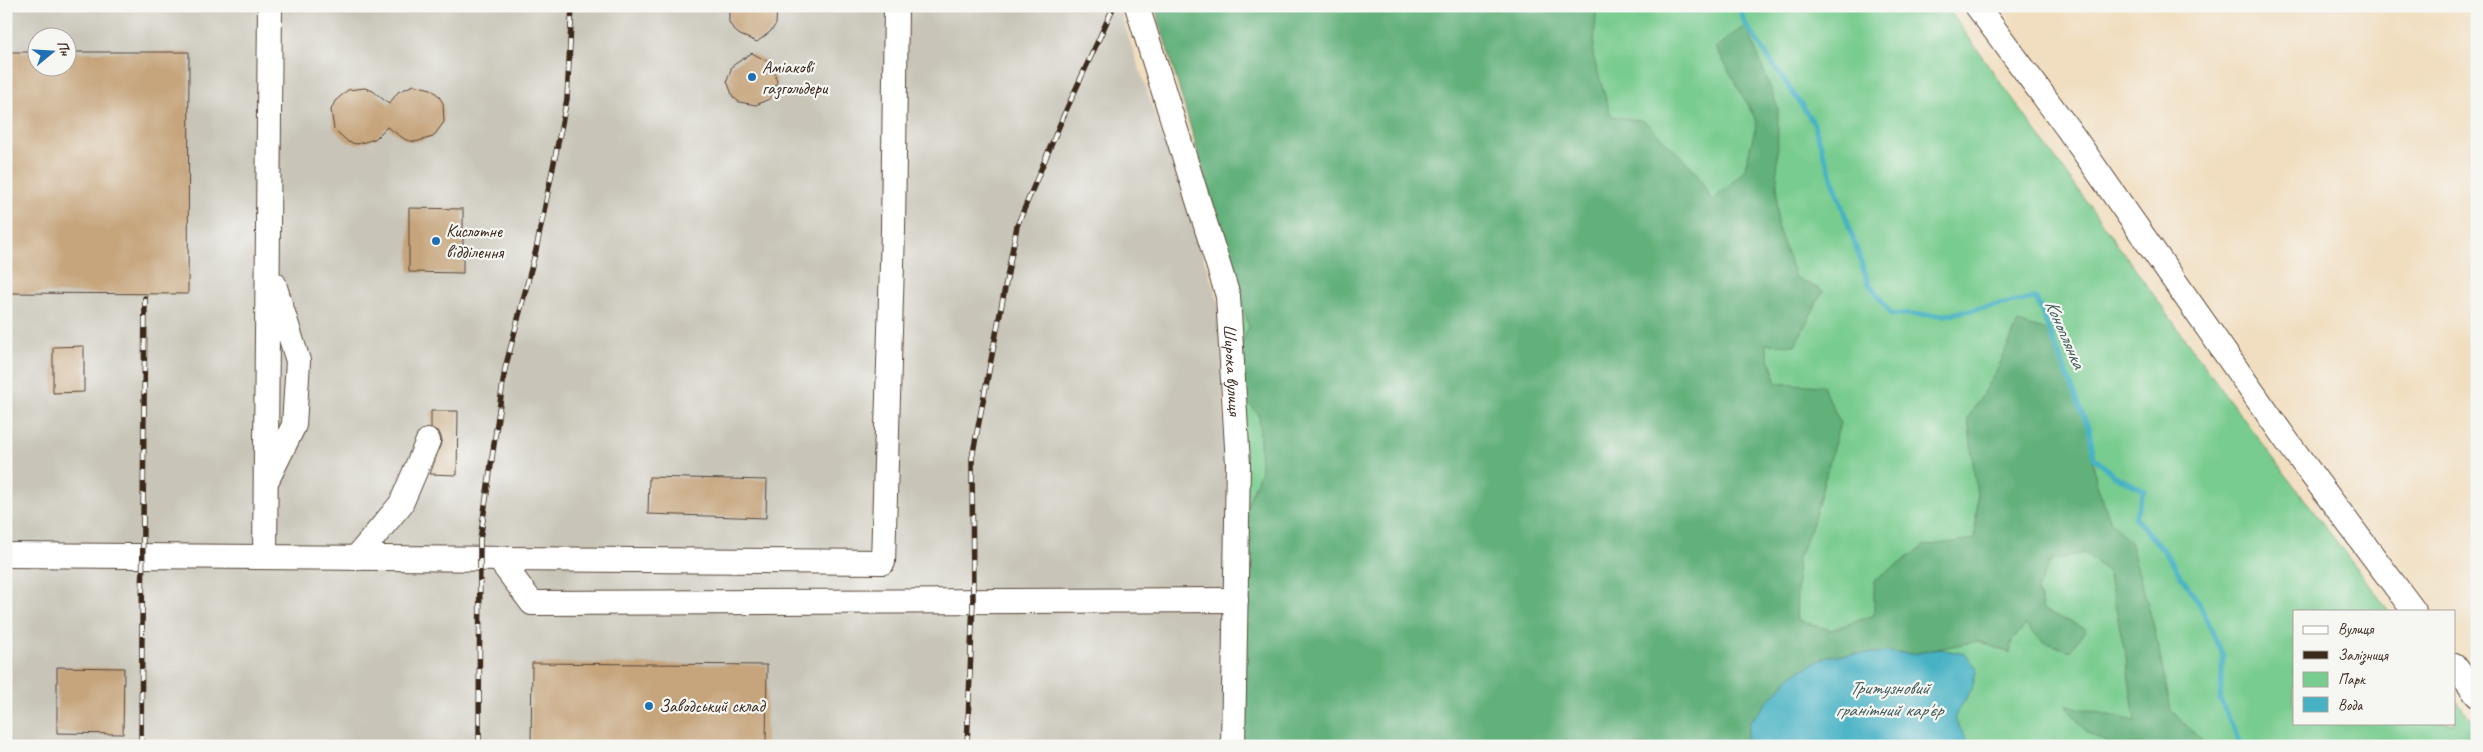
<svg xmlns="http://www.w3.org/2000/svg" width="2483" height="752" font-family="Caveat,sans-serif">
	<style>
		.industrial { fill: #c8c4b8; fill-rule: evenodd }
		.green { fill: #78cc8f; stroke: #5a7b56 }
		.forest { fill: #62b07a; stroke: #4e6d4c }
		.water { fill: #47b2c4; stroke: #416e71 }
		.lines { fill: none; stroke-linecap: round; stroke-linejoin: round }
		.stream { stroke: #47b2c4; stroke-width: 5 }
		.building { fill: #c6a57d }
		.minor-casing { stroke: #564536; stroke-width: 26 }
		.minor { stroke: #fff; stroke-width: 24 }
		.rail-casing { stroke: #3b2a1e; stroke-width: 5.5 }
		.rail { stroke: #f6f6f2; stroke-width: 4; stroke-dasharray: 11; stroke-linecap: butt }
		.poi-dot { fill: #1f6fb2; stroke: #f6f6f2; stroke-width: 2 }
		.labels { text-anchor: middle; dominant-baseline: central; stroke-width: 4.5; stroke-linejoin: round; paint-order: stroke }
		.poi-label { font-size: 18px; fill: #3b2a1e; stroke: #f6f6f2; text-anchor: start }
		.street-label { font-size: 18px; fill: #3b2a1e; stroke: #f6f6f2 }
		.water-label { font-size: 19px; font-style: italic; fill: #3f5a58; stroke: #f6f6f2 }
	</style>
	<rect width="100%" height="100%" fill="#f6f6f2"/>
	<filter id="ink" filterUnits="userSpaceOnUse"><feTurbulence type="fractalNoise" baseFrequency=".02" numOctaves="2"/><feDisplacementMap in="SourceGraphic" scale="10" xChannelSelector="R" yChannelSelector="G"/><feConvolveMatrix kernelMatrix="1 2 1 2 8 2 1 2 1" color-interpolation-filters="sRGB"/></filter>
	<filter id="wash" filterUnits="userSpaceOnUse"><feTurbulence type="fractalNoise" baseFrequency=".0096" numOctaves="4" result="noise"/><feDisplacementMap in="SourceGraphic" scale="20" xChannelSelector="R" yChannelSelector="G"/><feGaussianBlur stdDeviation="1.12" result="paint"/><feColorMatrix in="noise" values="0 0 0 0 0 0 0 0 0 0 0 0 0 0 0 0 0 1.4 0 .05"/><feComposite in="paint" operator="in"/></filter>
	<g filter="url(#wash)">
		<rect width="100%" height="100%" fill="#f1dec0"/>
		<path class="industrial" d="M6,6H1118L1219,303L1232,589L1228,746H6ZM38,38H68V68H38Z"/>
		<path class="green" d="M1155,6H1946L2230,401L2389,611H2294V723H2454V697L2477,726V746H1240L1241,298Z"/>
		<path class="forest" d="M1155,6H1597L1593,56L1611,116L1644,121L1695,170L1712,201L1744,171L1757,122L1716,47L1746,25L1778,108L1777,225L1795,277L1823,291L1795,345L1765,344L1777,383L1823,386L1840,423L1813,523L1798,558L1796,620L1831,630L1874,615V581L1924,546L1975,539L1977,497L1968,418L1998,368L2018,323L2049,331L2089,430L2096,482L2111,522L2130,542L2153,623L2171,710L2207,746H2113L2086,732L2066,705L2135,721L2126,657L2108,572L2084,553L2051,560L2037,590L2043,610L2086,629L2070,651L2043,642L2026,625L2012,640L2010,653L1978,641L1912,654L1889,652L1828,656L1793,674L1750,721L1745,746H1240V524L1261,470L1259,415L1240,393V347L1249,327Z"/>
		<path class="water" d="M1940,649L1965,654L1977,668L1972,689L1954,717L1969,744L1985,746H1745L1750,721L1793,674L1828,656L1889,652L1912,654Z"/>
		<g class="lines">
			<path class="stream" d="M1738,6L1746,25L1813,122L1868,282L1891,314L1945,315L2036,298L2089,430L2094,458L2115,476L2144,490L2135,518L2165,552L2200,605L2223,656L2220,700L2242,746"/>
		</g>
		<g id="blocks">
			<g class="building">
				<path d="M729,6H777L776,24L771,31L757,42L740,35L734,30L729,22Z"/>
				<path d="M6,52H38V68H68V52H189L188,294L6,293Z"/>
				<path d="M752,53L767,61L773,66L777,82L771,98L756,105L739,102L733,97L727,81L732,66Z"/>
				<path d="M414,85L431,89L438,95L443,103L444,122L433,137L415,142L406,140L387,127L375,139L357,144L348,142L334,129L331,110L335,101L348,90L365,88L373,91L389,104L398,92Z"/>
				<path d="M409,208L463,209V273L409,272Z"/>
				<path d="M84,346V392L53,393V347Z"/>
				<path d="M431,411H458L457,475L430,474L442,440L439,432L431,428Z"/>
				<path d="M649,477L767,480L766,518L648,514Z"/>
				<path d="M532,663L767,665L766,746H531Z"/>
				<path d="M57,667L124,668L123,734L57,733Z"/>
			</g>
		</g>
	</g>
	<g filter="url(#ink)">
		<use href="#blocks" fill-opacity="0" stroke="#564536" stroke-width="1"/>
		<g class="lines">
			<g class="minor-casing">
				<g id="minor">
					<path id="s1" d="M1137,6L1228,296L1238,464L1233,746"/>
					<path d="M1977,6L2068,129L2289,444L2414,611"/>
					<path d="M268,478L294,425L298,361L274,284"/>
					<path d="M6,555L883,562L893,231L896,6"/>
					<path d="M265,557L270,6"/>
					<path d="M356,558L401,504L428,441"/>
					<path d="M499,559L532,603L1236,600"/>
					<path d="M2454,665L2477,695"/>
				</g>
			</g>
			<use href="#minor" class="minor"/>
			<g class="rail-casing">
				<g id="rail">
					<path d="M141,746L145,298"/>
					<path d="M479,746L480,540L505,369L536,250L567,99L572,6"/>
					<path d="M967,746L973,602L972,458L1017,226L1063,117L1114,6"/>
				</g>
			</g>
			<use href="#rail" class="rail"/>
		</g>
	</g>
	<g class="poi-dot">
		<circle cx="752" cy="77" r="5"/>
		<circle cx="436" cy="241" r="5"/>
		<circle cx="649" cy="706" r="5"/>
	</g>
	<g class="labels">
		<g class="poi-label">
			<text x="762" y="67">Аміакові<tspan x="762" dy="21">газгольдери</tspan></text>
			<text x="446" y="231">Кислотне<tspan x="446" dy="21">відділення</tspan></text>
			<text x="659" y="706">Заводський склад</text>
		</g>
		<g class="street-label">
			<text stroke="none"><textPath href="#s1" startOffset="378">Широка вулиця</textPath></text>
		</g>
		<g class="water-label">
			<text transform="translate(2065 334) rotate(66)">Коноплянка</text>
			<text x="1889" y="688">Тритузновий<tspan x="1889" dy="22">гранітний кар'єр</tspan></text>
		</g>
	</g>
	<rect width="2483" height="752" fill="none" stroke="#f6f6f2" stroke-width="25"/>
	<rect x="2293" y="610" width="162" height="115" fill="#f6f6f2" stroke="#aba49d"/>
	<rect x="2303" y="626" width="25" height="8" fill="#ffffff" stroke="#aba49d"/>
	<text x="2338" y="634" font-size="15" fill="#3b2a1e">Вулиця</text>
	<rect x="2303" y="651" width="25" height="8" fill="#3b2a1e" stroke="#aba49d"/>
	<text x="2338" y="660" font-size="15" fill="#3b2a1e">Залізниця</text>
	<rect x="2303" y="672" width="25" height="15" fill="#78cc8f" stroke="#aba49d"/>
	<text x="2338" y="684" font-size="15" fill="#3b2a1e">Парк</text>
	<rect x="2303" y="697" width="25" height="15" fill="#47b2c4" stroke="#aba49d"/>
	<text x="2338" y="710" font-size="15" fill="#3b2a1e">Вода</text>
	<g transform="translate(52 52) rotate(72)"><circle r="24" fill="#f6f6f2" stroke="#aba49d"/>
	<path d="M0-4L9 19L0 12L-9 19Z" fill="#1f6fb2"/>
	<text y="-8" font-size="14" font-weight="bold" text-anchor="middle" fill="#3b2a1e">Пн</text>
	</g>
</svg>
